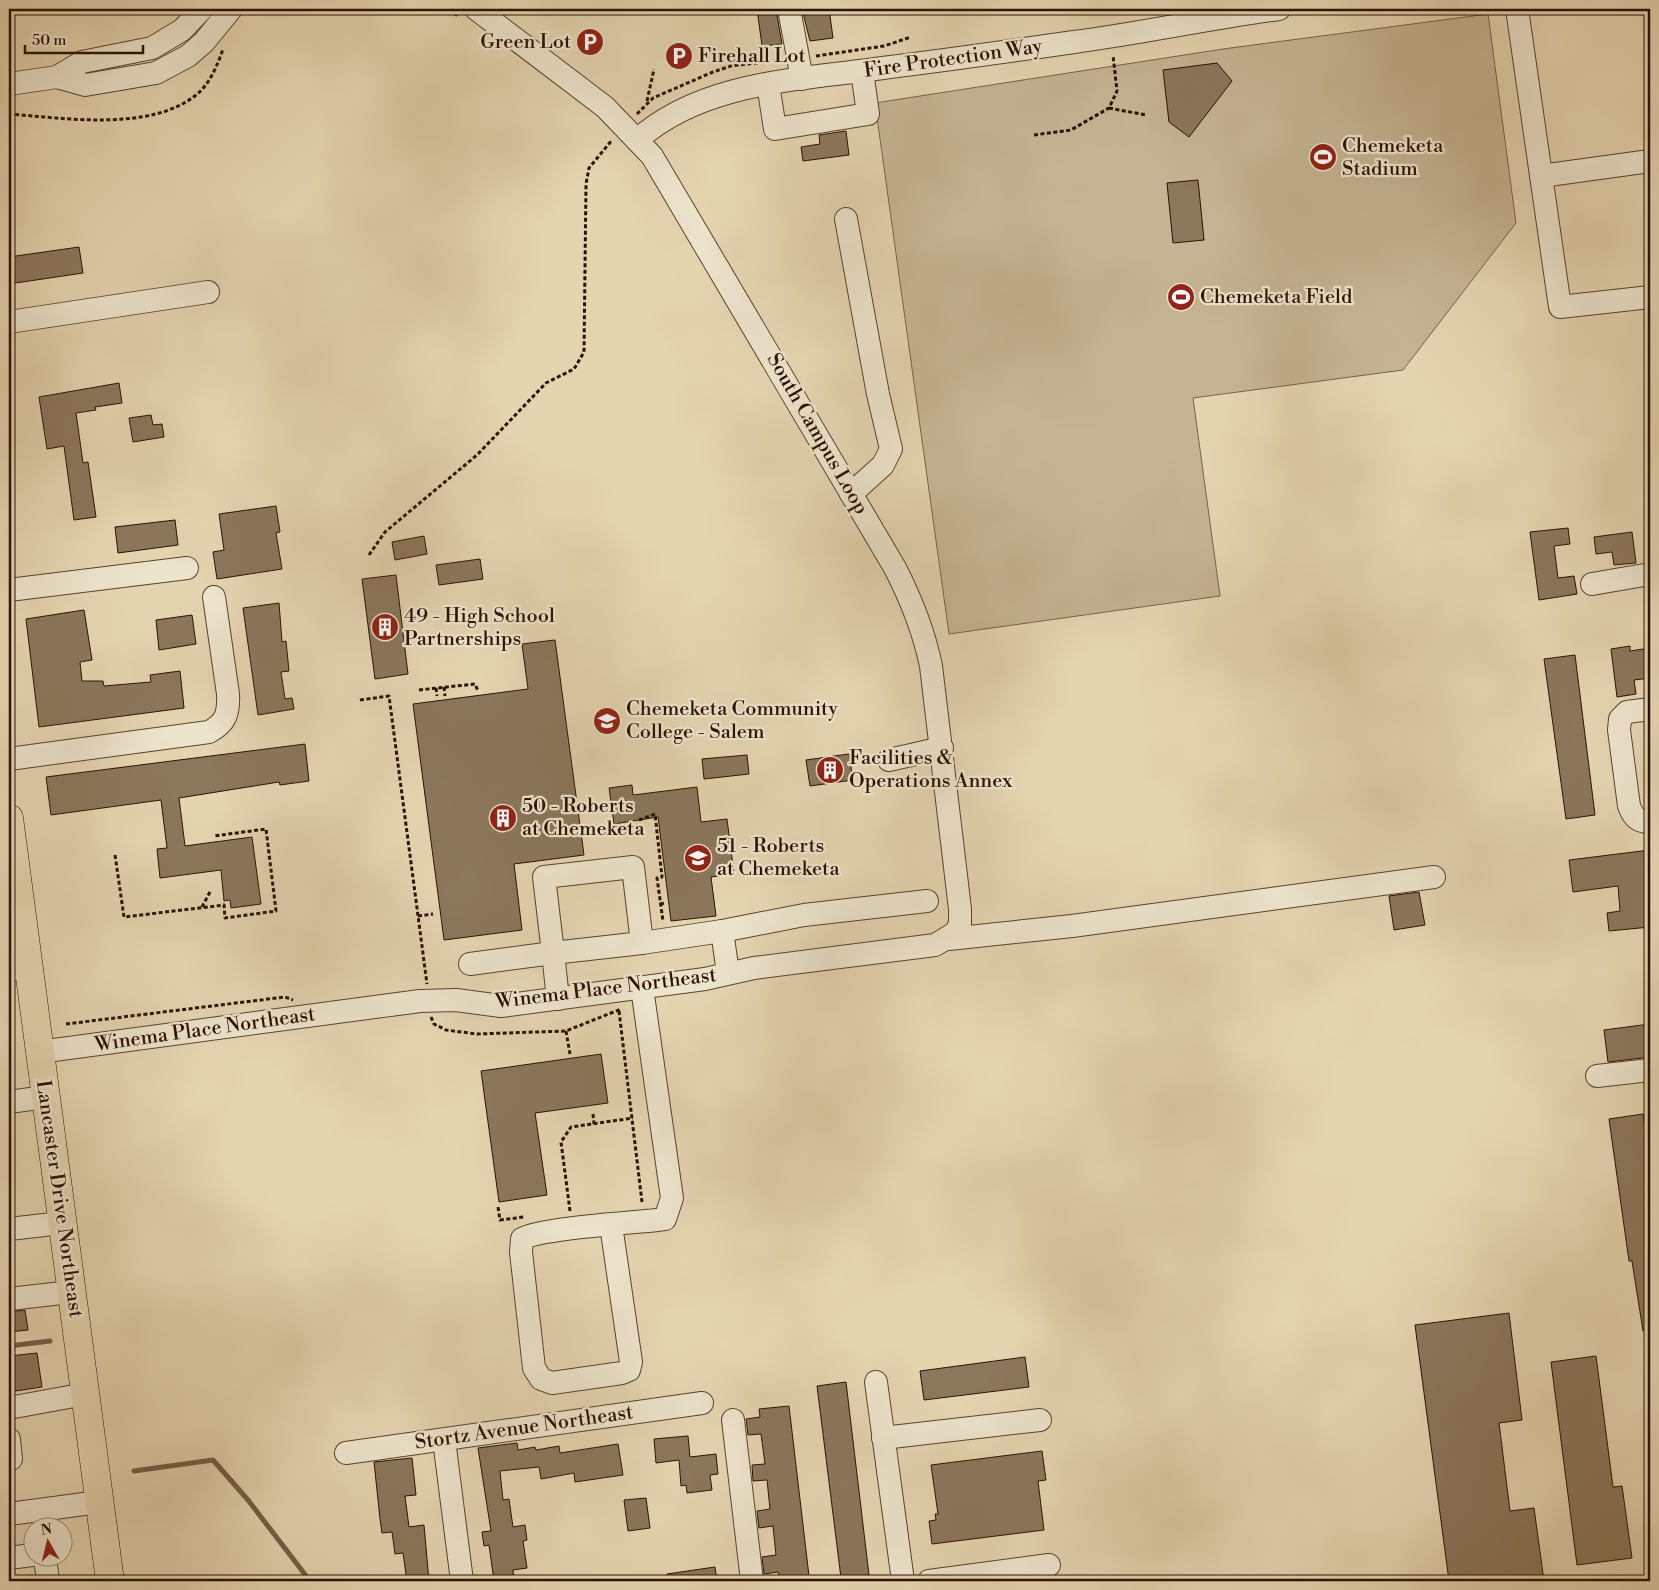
<svg xmlns="http://www.w3.org/2000/svg" width="1659" height="1590" font-family="'Libre Bodoni',serif">
	<style>
		.green { fill: #c5b493; stroke: #78634a }
		.lines { fill: none; stroke-linecap: round; stroke-linejoin: round }
		.stream { stroke: #745f46; stroke-width: 5 }
		.building { fill: #8b775c; stroke: #2b1200 }
		.minor-casing { stroke: #59432c; stroke-width: 24 }
		.major-casing { stroke: #2b1200; stroke-width: 29 }
		.path { stroke: #2b1200; stroke-width: 3; stroke-dasharray: 4 2.5; stroke-linecap: butt }
		.minor { stroke: #ede4cc; stroke-width: 22 }
		.major { stroke: #e4d5b1; stroke-width: 28 }
		.labels { text-anchor: middle; dominant-baseline: central; stroke-width: 4.5; stroke-linejoin: round; paint-order: stroke }
		.poi-label { font-size: 20px; fill: #2b1200; stroke: #ede4cc; text-anchor: start }
		.street-label { font-size: 20px; fill: #2b1200; stroke: #ede4cc }
	</style>
	<rect width="100%" height="100%" fill="#e4d5b1"/>
	<filter id="stains"><feTurbulence type="fractalNoise" baseFrequency=".004" numOctaves="4"/><feColorMatrix values="0 0 0 0 .2 0 0 0 0 .09 0 0 0 0 .02 0 0 0 .5 -.17"/></filter>
	<radialGradient id="worn" r=".72"><stop offset=".6" stop-color="#630" stop-opacity="0"/><stop offset="1" stop-color="#630" stop-opacity=".3"/></radialGradient>
	<path class="green" d="M1488,14L1516,223L1403,370L1193,398L1220,596L949,634L875,103L1223,49Z"/>
	<g class="lines">
		<g class="stream">
			<path d="M9,1346L50,1341"/>
			<path d="M134,1471L213,1460L248,1500L310,1581"/>
		</g>
	</g>
	<g class="building">
		<path d="M757,9H776L782,44L762,46Z"/>
		<path d="M802,9H829L833,38L810,41Z"/>
		<path d="M1217,63L1232,81L1189,137L1169,122L1163,70Z"/>
		<path d="M846,131L849,155L803,161L801,147L820,144L819,135Z"/>
		<path d="M1198,180L1204,240L1173,243L1167,183Z"/>
		<path d="M79,247L83,273L9,284V257Z"/>
		<path d="M119,383L122,403L95,407L96,410L76,413L83,463L88,462L96,517L74,520L64,446L47,449L39,397Z"/>
		<path d="M151,415L153,425L162,424L164,437L133,442L129,418Z"/>
		<path d="M276,506L280,532L276,533L282,569L217,579L213,552L224,550L219,514Z"/>
		<path d="M175,520L178,545L118,553L115,527Z"/>
		<path d="M1568,528L1570,544L1554,546L1558,578L1574,576L1577,594L1539,600L1530,532Z"/>
		<path d="M1632,532L1636,563L1614,565L1612,552L1596,554L1594,537Z"/>
		<path d="M424,536L427,554L395,560L392,542Z"/>
		<path d="M480,559L483,579L439,585L436,565Z"/>
		<path d="M396,575L408,674L375,679L362,579Z"/>
		<path d="M279,603L282,642L286,641L289,671L281,672L285,699L292,698L294,709L258,715L243,608Z"/>
		<path d="M84,610L92,660L80,662L82,681H103L104,686L151,682L150,675L180,671L184,708L39,727L26,619Z"/>
		<path d="M192,615L196,644L159,650L156,620Z"/>
		<path d="M555,640L584,855L514,864L522,930L444,940L413,704L528,689L522,644Z"/>
		<path d="M1630,646V651L1650,648V678L1634,680L1636,694L1617,697L1611,649Z"/>
		<path d="M1575,655L1595,815L1566,819L1544,659Z"/>
		<path d="M305,744L309,781L280,785L279,782L179,798L185,846L252,837L261,904L231,908L230,900L224,901L221,870L160,878L157,849L167,848L161,800L51,815L46,777Z"/>
		<path d="M849,754L853,780L810,786L806,760Z"/>
		<path d="M747,755L749,774L704,779L702,759Z"/>
		<path d="M632,785L633,795L697,787L701,822L727,819L734,874L711,877L716,916L671,921L658,817L614,824L609,788Z"/>
		<path d="M1650,850V927L1609,931L1607,913L1620,911L1618,886L1573,892L1569,860Z"/>
		<path d="M1419,892L1425,925L1394,930L1389,896Z"/>
		<path d="M1650,1024V1057L1608,1062L1604,1030Z"/>
		<path d="M601,1054L608,1103L535,1113L547,1195L499,1202L481,1071Z"/>
		<path d="M1643,1114L1650,1165V1330L1643,1331L1632,1261H1629L1609,1119Z"/>
		<path d="M25,1310L28,1330L9,1332V1312Z"/>
		<path d="M1509,1313L1522,1420L1499,1423L1510,1511L1534,1508L1544,1581H1449L1415,1325Z"/>
		<path d="M37,1353L42,1387L9,1392V1356Z"/>
		<path d="M1596,1356L1613,1487L1622,1486L1632,1558L1577,1565L1551,1362Z"/>
		<path d="M1025,1357L1029,1387L924,1400L920,1371Z"/>
		<path d="M846,1382L869,1575L841,1578L817,1386Z"/>
		<path d="M789,1406L809,1576L780,1580L778,1572L764,1574L762,1557L776,1555L773,1526L759,1528L757,1511L770,1509L767,1480L753,1481L752,1465L765,1464L761,1434L748,1435L746,1419L760,1417L759,1409Z"/>
		<path d="M688,1436L690,1457L716,1454L718,1474L710,1475L712,1490L687,1493L686,1485L681,1486L679,1460L656,1463L654,1439Z"/>
		<path d="M517,1443L518,1450L535,1447L536,1450L559,1446L560,1453L618,1444L623,1475L575,1482L574,1473L541,1479L539,1467L500,1471L503,1500L509,1499L513,1527L525,1525L527,1540L523,1541L527,1568L513,1570L514,1581H494L489,1545L484,1546L482,1532L491,1531L478,1448Z"/>
		<path d="M1042,1451L1046,1480L1038,1481L1044,1530L932,1544L929,1521L936,1520L935,1514H938L931,1465Z"/>
		<path d="M412,1458L416,1495L405,1496L409,1527L424,1525L429,1581H407L403,1553L395,1554L392,1532L382,1533L380,1519L374,1462Z"/>
		<path d="M646,1498L650,1528L628,1531L624,1500Z"/>
		<path d="M715,1567L717,1581H667V1574Z"/>
	</g>
	<g class="lines">
		<g class="minor-casing">
			<g id="minor">
				<path d="M789,9L802,79"/>
				<path d="M1517,9L1560,307L1650,297"/>
				<path d="M57,77L85,85L156,73L188,56L204,42L231,9"/>
				<path d="M9,84L57,77L82,62L152,48L182,30L202,9"/>
				<path d="M768,84L775,129L868,114L862,71"/>
				<path d="M637,140C703,81 800,80 883,68C947,60 1011,51 1074,42C1143,33 1210,18 1279,9"/>
				<path d="M1541,176L1650,161"/>
				<path d="M846,219L878,394L891,449L883,465L851,494"/>
				<path d="M9,322L208,292"/>
				<path d="M1592,584L1650,574"/>
				<path d="M9,590L187,568"/>
				<path d="M1650,709L1627,712L1620,719L1619,730L1629,806C1633,817 1638,822 1650,822"/>
				<path d="M9,759L209,732C226,723 229,713 228,694L214,597"/>
				<path d="M889,760L942,748"/>
				<path d="M633,867L642,943L553,953L544,877Z"/>
				<path d="M722,931L804,915L927,901"/>
				<path d="M949,939L1072,926L1434,877"/>
				<path d="M642,943L722,931L728,973"/>
				<path d="M470,964L553,953L558,999"/>
				<path d="M9,970L28,967"/>
				<path d="M39,1052L420,1001L456,1000L501,1006L705,979L754,968L935,945L955,933L960,924V909L931,666C924,632 911,599 895,568L652,156L605,107L476,9"/>
				<path d="M1597,1076L1650,1070"/>
				<path d="M9,1102L45,1097"/>
				<path d="M611,1225L631,1362L629,1370L622,1373L552,1383L541,1379L534,1368L521,1252L522,1239C540,1228 630,1223 657,1220L665,1219L672,1198L642,988"/>
				<path d="M9,1229L62,1223"/>
				<path d="M9,1299L71,1292"/>
				<path d="M876,1382L903,1581"/>
				<path d="M9,1408L85,1394"/>
				<path d="M733,1420L752,1581"/>
				<path d="M883,1438L1040,1420"/>
				<path d="M9,1439L11,1459"/>
				<path d="M444,1440L462,1581"/>
				<path d="M346,1453L702,1403"/>
				<path d="M9,1514L99,1502"/>
				<path d="M9,1558L32,1555"/>
				<path d="M45,1558L48,1581"/>
				<path d="M929,1581L1049,1565"/>
			</g>
		</g>
		<g class="major-casing">
			<path id="major" d="M9,818L110,1581"/>
		</g>
		<g class="path">
			<path d="M449,9L458,16"/>
			<path d="M249,14L257,9"/>
			<path d="M816,56L884,46L911,37"/>
			<path d="M647,101L654,69"/>
			<path d="M1109,108L1146,115"/>
			<path d="M9,114C64,118 150,132 196,95C210,84 218,64 223,49"/>
			<path d="M637,114L653,98L713,72L731,66L780,60"/>
			<path d="M1034,135L1071,130L1109,108L1117,91L1113,55"/>
			<path d="M369,555L385,532L477,455L546,383L574,369L584,352L586,184L589,168L612,140"/>
			<path d="M444,687L445,696"/>
			<path d="M436,688L437,696"/>
			<path d="M419,690L475,684L478,691"/>
			<path d="M360,700L389,696L427,984"/>
			<path d="M639,820L655,814L662,877L657,878L663,921"/>
			<path d="M115,855L124,917L224,905L225,918L276,911L266,829L214,836"/>
			<path d="M660,904L666,903"/>
			<path d="M202,907L211,890"/>
			<path d="M418,916L433,914"/>
			<path d="M619,1011L642,1202"/>
			<path d="M431,1017L434,1024L446,1030L477,1034L566,1031L621,1009"/>
			<path d="M66,1024L285,997L293,1000"/>
			<path d="M566,1031L570,1054"/>
			<path d="M593,1114L594,1124"/>
			<path d="M498,1207L500,1220L524,1217"/>
			<path d="M570,1211L561,1142L571,1127L633,1118"/>
		</g>
		<use href="#minor" class="minor"/>
		<use href="#major" class="major"/>
	</g>
	<defs>
		<g id="parking-disc" transform="scale(1.4375)"><circle r="9.5" fill="#8f2418" stroke="#ede4cc"/><path d="M-3.5-5.5H1a3.5 3.5 0 0 1 0 7H-1V5.5H-3.5ZM-1-3.4V-.6H.8a1.4 1.4 0 0 0 0-2.8Z" fill="#fff"/></g>
		<g id="stadium-disc" transform="scale(1.4375)"><circle r="9.5" fill="#8f2418" stroke="#ede4cc"/><path d="M0-5a6.5 5 0 1 0 0 10a6.5 5 0 1 0 0-10ZM-3.5-1.8h7v3.6h-7Z" fill="#fff"/></g>
		<g id="building-disc" transform="scale(1.4375)"><circle r="9.5" fill="#8f2418" stroke="#ede4cc"/><path d="M-4-6H4V6H1V3H-1V6H-4ZM-2.5-4.3h1.7v1.8h-1.7ZM.8-4.3h1.7v1.8H.8ZM-2.5-1h1.7V.8h-1.7ZM.8-1h1.7V.8H.8Z" fill="#fff"/></g>
		<g id="university-disc" transform="scale(1.4375)"><circle r="9.5" fill="#8f2418" stroke="#ede4cc"/><path d="M0-5L7-2L0 1L-7-2ZM-4 1L0 2.5L4 1V4Q0 6-4 4Z" fill="#fff"/></g>
		<g id="school-disc" transform="scale(1.4375)"><circle r="9.5" fill="#8f2418" stroke="#ede4cc"/><path d="M0-5L7-2L0 1L-7-2ZM-4 1L0 2.5L4 1V4Q0 6-4 4Z" fill="#fff"/></g>
	</defs>
	<g fill-rule="evenodd">
		<use href="#parking-disc" x="590" y="42"/>
		<use href="#parking-disc" x="679" y="56"/>
		<use href="#stadium-disc" x="1323" y="157"/>
		<use href="#stadium-disc" x="1181" y="297"/>
		<use href="#building-disc" x="385" y="627"/>
		<use href="#university-disc" x="607" y="721"/>
		<use href="#building-disc" x="830" y="770"/>
		<use href="#building-disc" x="503" y="818"/>
		<use href="#school-disc" x="698" y="858"/>
	</g>
	<g class="labels">
		<g class="poi-label">
			<text x="571" y="42" text-anchor="end">Green Lot</text>
			<text x="698" y="56">Firehall Lot</text>
			<text x="1342" y="146">Chemeketa<tspan x="1342" dy="23">Stadium</tspan></text>
			<text x="1200" y="297">Chemeketa Field</text>
			<text x="404" y="616">49 - High School<tspan x="404" dy="23">Partnerships</tspan></text>
			<text x="626" y="709">Chemeketa Community<tspan x="626" dy="23">College - Salem</tspan></text>
			<text x="849" y="758">Facilities &amp;<tspan x="849" dy="23">Operations Annex</tspan></text>
			<text x="522" y="806">50 - Roberts<tspan x="522" dy="23">at Chemeketa</tspan></text>
			<text x="717" y="846">51 - Roberts<tspan x="717" dy="23">at Chemeketa</tspan></text>
		</g>
		<g class="street-label">
			<text transform="translate(953 59) rotate(-8)">Fire Protection Way</text>
			<text transform="translate(817 434) rotate(60)">South Campus Loop</text>
			<text transform="translate(606 989) rotate(-7)">Winema Place Northeast</text>
			<text transform="translate(205 1030) rotate(-8)">Winema Place Northeast</text>
			<text transform="translate(59 1199) rotate(82)">Lancaster Drive Northeast</text>
			<text transform="translate(524 1428) rotate(-8)">Stortz Avenue Northeast</text>
		</g>
	</g>
	<rect width="1659" height="1590" fill="none" stroke="#e4d5b1" stroke-width="30"/>
	<rect x="10" y="10" width="1639" height="1570" fill="none" stroke="#2b1200" stroke-width="2.5"/>
	<rect x="15" y="15" width="1629" height="1560" fill="none" stroke="#2b1200"/>
	<g transform="translate(48 1542) rotate(352)"><circle r="24" fill="#ede4cc" stroke="#9f907a"/>
	<path d="M0-4L9 19L0 12L-9 19Z" fill="#8f2418"/>
	<text y="-8" font-size="14" font-weight="bold" text-anchor="middle" fill="#2b1200">N</text>
	</g>
	<path d="M25 45v8h118v-8" fill="none" stroke="#2b1200" stroke-width="2.5"/>
	<text x="32" y="45" font-size="15" fill="#2b1200" stroke="#ede4cc" stroke-width="4" paint-order="stroke">50 m</text>
	<rect width="100%" height="100%" filter="url(#stains)"/>
	<rect width="100%" height="100%" fill="url(#worn)"/>
</svg>
